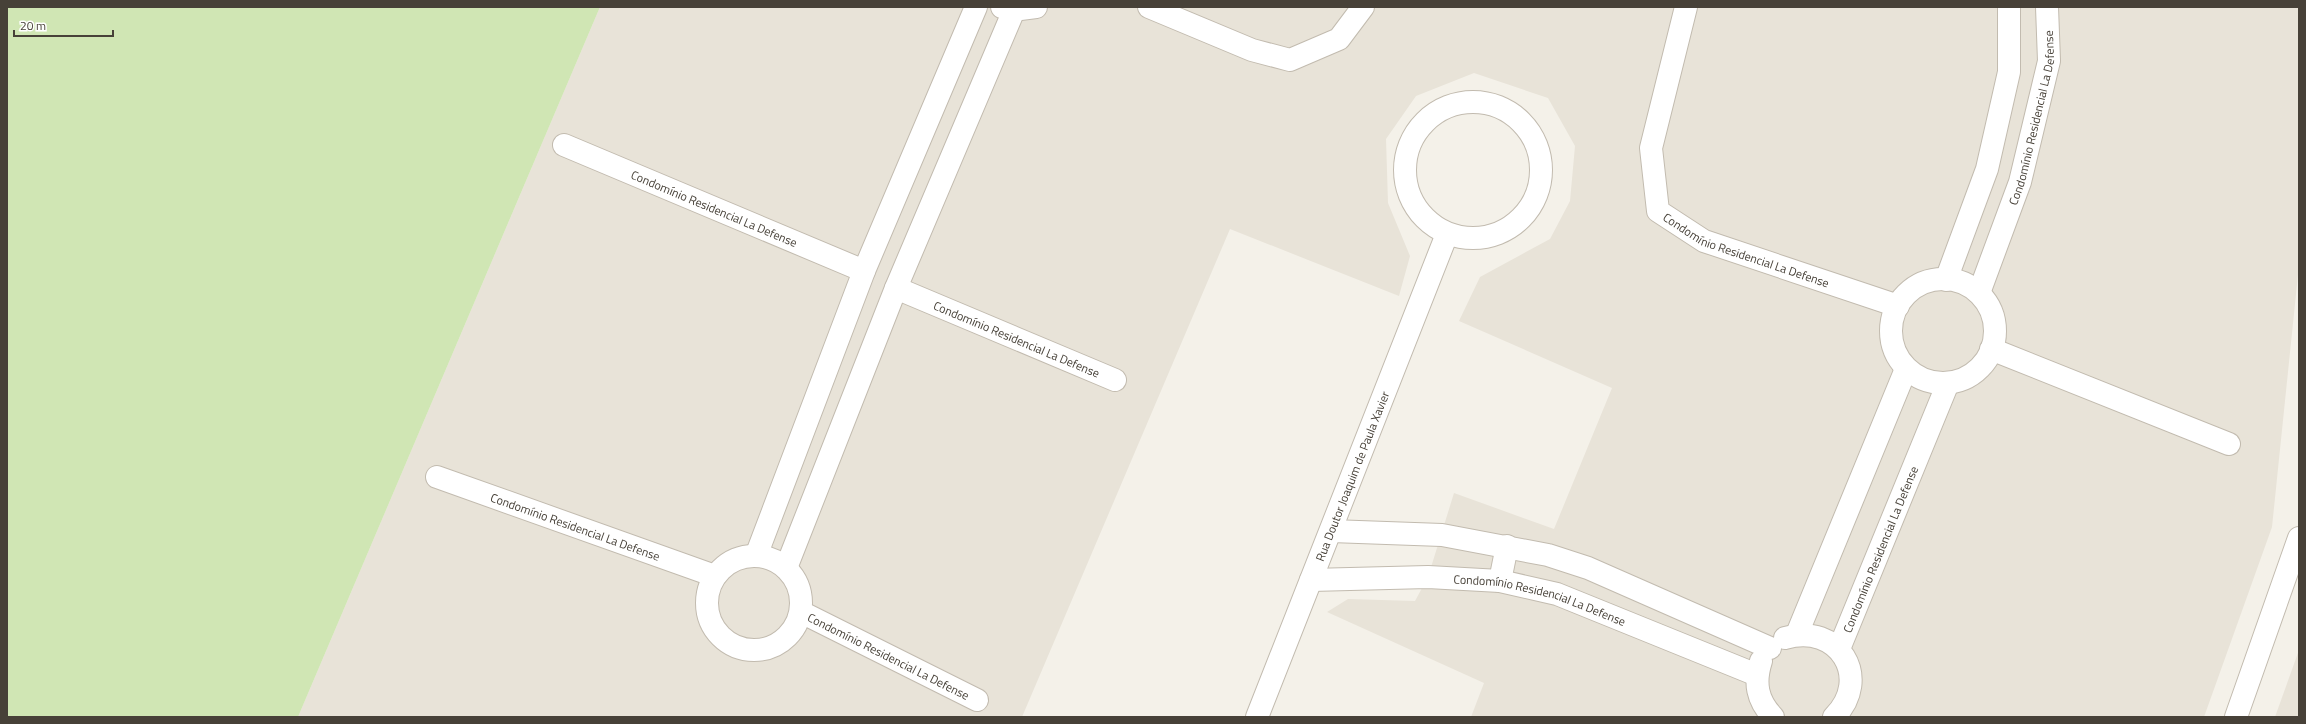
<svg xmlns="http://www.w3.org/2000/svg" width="2306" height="724" font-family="'Titillium Web',sans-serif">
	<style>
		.residential { fill: #e8e3d8 }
		.green { fill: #d0e6b4 }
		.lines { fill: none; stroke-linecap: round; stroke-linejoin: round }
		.minor-casing { stroke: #c2bbaf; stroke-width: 24 }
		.tertiary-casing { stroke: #c2bbaf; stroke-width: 24 }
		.minor { stroke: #fff; stroke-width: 22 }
		.tertiary { stroke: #fff; stroke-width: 22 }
		.labels { text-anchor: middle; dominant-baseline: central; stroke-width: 3; stroke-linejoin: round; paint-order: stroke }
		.street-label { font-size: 12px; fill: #474138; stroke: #fff }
	</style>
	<rect width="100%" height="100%" fill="#f4f1e9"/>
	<g class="residential">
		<path d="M600,7H2299V265L2272,527L2204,717H1471L1484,683L1327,612L1348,599L1415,601L1428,577L1454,493L1554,529L1612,388L1459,321L1480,277L1550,239L1570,201L1575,146L1548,98L1474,73L1416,96L1386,139L1388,203L1410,256L1399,296L1230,229L1022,717H298Z"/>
		<path d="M2299,650V717H2275Z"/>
	</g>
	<path class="green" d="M7,7H600L298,717H7Z"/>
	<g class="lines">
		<g class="minor-casing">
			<g id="minor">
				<path d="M1002,7L1014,10L1036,7"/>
				<path d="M1149,7L1252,50L1290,60L1339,39L1363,7"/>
				<path id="s1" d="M1686,7L1651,148L1658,211L1704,241L1898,306"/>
				<path id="s2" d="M564,145L864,271"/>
				<circle cx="1943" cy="331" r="52"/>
				<path d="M1946,280L1987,169L2009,72V7"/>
				<path id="s3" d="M896,288L1115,380"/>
				<path id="s4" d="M1979,293L2020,182L2049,61L2047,7"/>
				<path d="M1991,349L2229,444"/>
				<path id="s5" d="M437,477L715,576"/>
				<path d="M1331,531L1442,535L1548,555L1588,568L1770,648"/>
				<circle cx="754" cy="603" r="47"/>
				<path d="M756,556L864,271L976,7"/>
				<path d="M786,568L896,288L1014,10"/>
				<path id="s6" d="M1311,580L1428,577L1500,581L1557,594L1757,675"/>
				<path d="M1500,581L1507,546"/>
				<path id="s7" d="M801,612L977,700"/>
				<path d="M1797,634L1906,369"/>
				<path d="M1785,638C1838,622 1873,678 1834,717"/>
				<path id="s8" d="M1839,649L1948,383"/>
				<path d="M1761,661C1754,683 1757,700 1773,717"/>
				<path d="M2236,717L2299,538"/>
			</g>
		</g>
		<g class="tertiary-casing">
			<g id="tertiary">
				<circle cx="1473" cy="170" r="68"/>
				<path id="s9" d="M1257,717L1447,234"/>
			</g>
		</g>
		<use href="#minor" class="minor"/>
		<use href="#tertiary" class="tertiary"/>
	</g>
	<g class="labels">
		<g class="street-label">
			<text stroke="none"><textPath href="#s4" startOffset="184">Condomínio Residencial La Defense</textPath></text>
			<text stroke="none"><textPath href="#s2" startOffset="163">Condomínio Residencial La Defense</textPath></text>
			<text stroke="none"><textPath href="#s1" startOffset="306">Condomínio Residencial La Defense</textPath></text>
			<text stroke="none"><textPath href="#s3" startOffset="131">Condomínio Residencial La Defense</textPath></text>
			<text stroke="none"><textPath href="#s9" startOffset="259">Rua Doutor Joaquim de Paula Xavier</textPath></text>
			<text stroke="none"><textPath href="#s5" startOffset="147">Condomínio Residencial La Defense</textPath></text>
			<text stroke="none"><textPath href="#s8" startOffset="108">Condomínio Residencial La Defense</textPath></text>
			<text stroke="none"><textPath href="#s6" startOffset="232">Condomínio Residencial La Defense</textPath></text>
			<text stroke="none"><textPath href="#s7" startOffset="98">Condomínio Residencial La Defense</textPath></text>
		</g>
	</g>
	<rect width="2306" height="724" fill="none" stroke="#474138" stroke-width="16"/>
	<path d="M14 30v6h99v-6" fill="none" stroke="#474138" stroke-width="2"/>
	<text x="20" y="30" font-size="12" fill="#474138" stroke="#ffffff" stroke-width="3" paint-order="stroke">20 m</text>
</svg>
